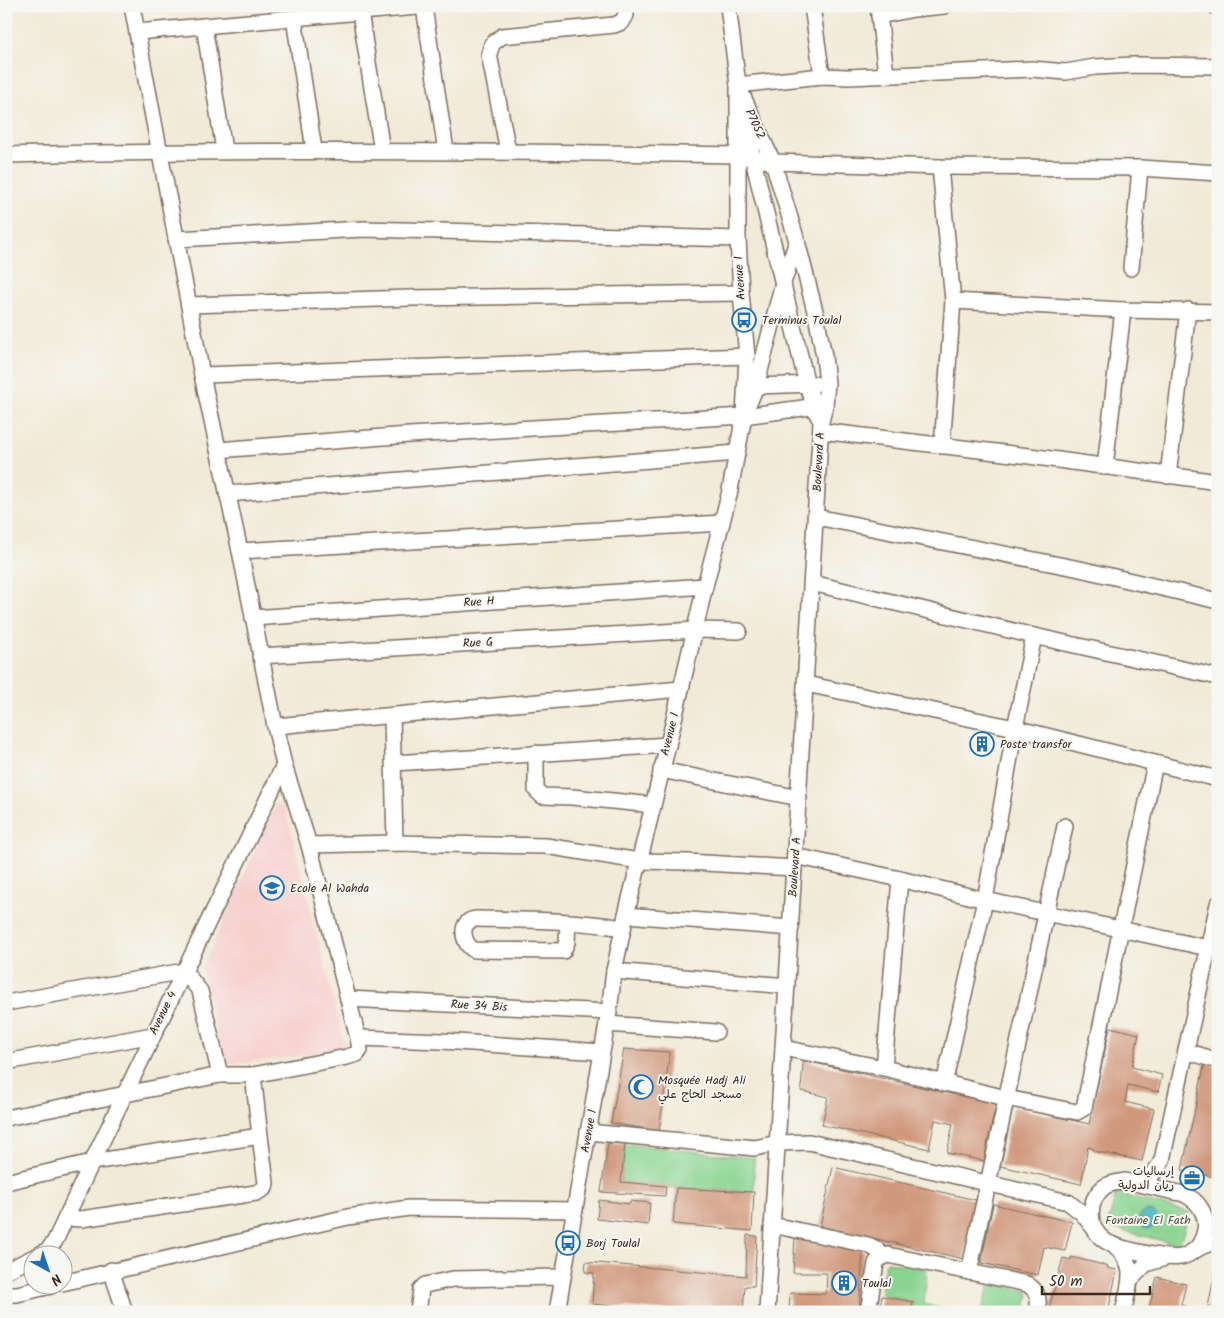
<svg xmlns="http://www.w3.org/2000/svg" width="1224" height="1318" font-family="Kalam,'Playpen Sans Arabic',sans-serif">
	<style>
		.built { fill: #f7d0ce }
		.green { fill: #89d490; stroke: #627f57 }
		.water { fill: #48b6c2; stroke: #427070 }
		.building { fill: #d0987c }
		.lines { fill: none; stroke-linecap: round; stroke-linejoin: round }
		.minor-casing { stroke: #7b6d5f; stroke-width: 18 }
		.minor { stroke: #fff; stroke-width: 15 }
		.labels { text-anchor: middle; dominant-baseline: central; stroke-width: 4; stroke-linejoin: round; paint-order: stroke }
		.street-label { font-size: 12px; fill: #3b2a1e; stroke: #f6f6f2 }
		.poi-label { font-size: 12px; fill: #3b2a1e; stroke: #f6f6f2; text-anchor: start }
		.park-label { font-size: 12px; fill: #4e543a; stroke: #f6f6f2 }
	</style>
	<rect width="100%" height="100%" fill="#f6f6f2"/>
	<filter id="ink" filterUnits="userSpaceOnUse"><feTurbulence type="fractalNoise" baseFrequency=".02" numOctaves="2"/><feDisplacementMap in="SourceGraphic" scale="10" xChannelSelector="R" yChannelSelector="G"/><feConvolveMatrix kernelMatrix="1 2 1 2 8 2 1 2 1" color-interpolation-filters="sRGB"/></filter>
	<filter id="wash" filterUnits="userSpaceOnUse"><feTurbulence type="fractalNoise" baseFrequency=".0096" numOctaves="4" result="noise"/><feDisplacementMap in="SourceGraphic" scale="20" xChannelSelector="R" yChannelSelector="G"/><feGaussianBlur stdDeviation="1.12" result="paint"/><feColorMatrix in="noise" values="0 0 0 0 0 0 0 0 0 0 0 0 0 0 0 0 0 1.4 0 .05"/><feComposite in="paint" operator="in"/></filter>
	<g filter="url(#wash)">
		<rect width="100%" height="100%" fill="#f1ead7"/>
		<path class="built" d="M276,804L285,807L346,1050L224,1065L202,969Z"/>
		<g class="green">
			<path d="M625,1144L754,1158V1192L676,1188L621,1182Z"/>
			<path d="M1116,1194L1189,1212L1180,1245L1107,1227Z"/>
			<path d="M888,1262L927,1269L924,1304L955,1312H911L913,1302L880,1294L885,1264Z"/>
			<path d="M991,1284L1027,1291L1029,1296L1025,1312H981L989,1287Z"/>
		</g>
		<circle class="water" cx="1148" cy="1220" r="9"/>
		<g id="blocks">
			<g class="building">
				<path d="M977,737L989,740L987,751L975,749Z"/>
				<path d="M1110,1027L1139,1034L1132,1067L1162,1075L1158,1092L1128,1085L1125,1102L1154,1109L1142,1161L1094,1151V1149L1088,1147L1081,1184L1000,1166L1013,1107L1089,1124Z"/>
				<path d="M624,1049L670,1052L659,1131L611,1123Z"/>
				<path d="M806,1061L996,1104L984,1161L947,1153L953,1124L935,1120L929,1149L822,1125L828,1097L801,1091L803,1063Z"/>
				<path d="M1205,1062L1218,1067V1178L1182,1170Z"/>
				<path d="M608,1143L625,1144L621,1182L666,1186L665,1196L601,1192Z"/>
				<path d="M833,1167L976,1200L964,1259L820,1226Z"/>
				<path d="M676,1188L754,1192L752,1231L673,1224Z"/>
				<path d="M599,1200L630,1204V1201L650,1203L648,1225L597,1219Z"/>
				<path d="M993,1204L1072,1222L1065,1251L1044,1247L1038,1275L981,1263Z"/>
				<path d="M747,1235L757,1236L754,1286H745L743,1312H681L592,1304L594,1273L585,1272L586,1262L746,1276Z"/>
				<path d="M795,1236L863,1251L859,1312H789L790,1293L826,1294L827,1273H793Z"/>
				<path d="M1071,1257L1108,1266L1107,1268L1117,1270L1108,1312H1048L1063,1258L1071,1260Z"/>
				<path d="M1217,1262L1218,1312H1207Z"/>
				<path d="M1157,1277L1186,1284L1181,1305L1204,1312H1148Z"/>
				<path d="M882,1296L913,1302L911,1312H879Z"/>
			</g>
		</g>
	</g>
	<g filter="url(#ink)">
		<use href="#blocks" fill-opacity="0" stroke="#7b6d5f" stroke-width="1"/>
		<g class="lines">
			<g class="minor-casing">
				<g id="minor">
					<path d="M812,6L822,76"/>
					<path d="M878,6L886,74"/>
					<path d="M1215,6L1218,9"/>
					<path d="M424,7L446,151"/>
					<path d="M360,12L382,151"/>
					<path d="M879,16L914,9L944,6"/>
					<path d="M294,18L314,150"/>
					<path d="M204,26L224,150"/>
					<path d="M137,32L428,6"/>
					<path d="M738,85L822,76L848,77L1032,69L1066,72L1095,67L1134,65L1218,66"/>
					<path d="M740,90L773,162L797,241L816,315L824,356L827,383L825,405L821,422L767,1312"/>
					<path d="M744,115L753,159L807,385L818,416"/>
					<path d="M508,151L489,54L492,44L502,36L614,25L622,22L626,15L625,6"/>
					<path d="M6,155C250,149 493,151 737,155L773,162L940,167L1140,168L1218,173"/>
					<path d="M940,167L953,301L942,446"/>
					<path d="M176,239L363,229L738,239"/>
					<path d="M1131,268L1140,168"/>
					<path d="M953,301L1123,310L1218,312"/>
					<path d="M189,305L410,298L741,293"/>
					<path d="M202,375L747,356"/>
					<path d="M746,388L756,386L815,384"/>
					<path d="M750,401L756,386L783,283L797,241"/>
					<path d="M821,431L1029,456L1218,482"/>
					<path d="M218,450L409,435L744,416L825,405"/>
					<path d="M1105,467L1123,310"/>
					<path d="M1168,476L1188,310"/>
					<path d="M227,494L737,453"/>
					<path d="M816,517L1080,569L1218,601"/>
					<path d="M240,551L722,523"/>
					<path d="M812,583L1034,636L1218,677"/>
					<path d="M253,618L705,586"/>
					<path d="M260,656L696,630L739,631"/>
					<path d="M806,684L1015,728L1218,779"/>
					<path d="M392,716L395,843"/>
					<path d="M275,726L681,689"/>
					<path d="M536,753V790L542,796L572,797L653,805"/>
					<path d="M394,763L668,745"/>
					<path d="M661,770L799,798"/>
					<path d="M309,845L395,843L546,846L639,861L687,862L794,868"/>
					<path d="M795,856L900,879L985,900L1208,948"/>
					<path d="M626,915L791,928"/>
					<path d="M568,922L567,942L563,951L474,950C461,943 459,919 477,919C526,920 575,920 623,928"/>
					<path d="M614,971L787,986"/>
					<path d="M348,999L609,1012"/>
					<path d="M6,1003L184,971L200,991L220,1075"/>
					<path d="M607,1024L716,1032"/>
					<path d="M358,1038L442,1041L602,1052"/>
					<path d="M783,1048L884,1068L1006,1098L1077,1112L1084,1108L1155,763"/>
					<path d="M1186,1051L1218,1061"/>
					<path d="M6,1062L153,1035"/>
					<path d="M884,1068L900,879"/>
					<path d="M253,1075L260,1136"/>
					<path d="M944,1084L985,900L1015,728L1034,636"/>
					<path d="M6,1118L220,1075H253L347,1057L357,1054L360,1050L358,1038L309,845L284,765L275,726L240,551L202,375L132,6"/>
					<path d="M588,1132L755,1148L778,1143L809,1142L1068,1202L1082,1213L1093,1227"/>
					<path d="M1125,1181L1184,1194C1190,1197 1195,1200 1199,1206C1213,1224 1203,1252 1181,1257C1168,1260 1114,1248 1104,1240C1087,1227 1087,1201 1104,1187C1110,1183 1118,1182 1125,1181Z"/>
					<path d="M6,1182L92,1162L260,1136L266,1183L265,1188L256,1193L81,1219L66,1218"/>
					<path d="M1136,1183C1149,1179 1156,1172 1162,1160L1218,904"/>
					<path d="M772,1225L868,1245L876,1249L883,1256"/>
					<path d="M1113,1245C1139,1265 1129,1285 1123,1312"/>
					<path d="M1194,1251L1201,1247L1218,1240"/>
					<path d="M37,1256L48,1250L55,1241L92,1162L284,765"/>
					<path d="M111,1270L125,1312"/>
					<path d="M6,1271L32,1258"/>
					<path d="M969,1272L1065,826"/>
					<path d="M1131,1279L1146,1264L1165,1258"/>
					<path d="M62,1283L348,1217L409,1208L575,1210"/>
					<path d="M6,1294H17L51,1286"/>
					<path d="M418,1312L421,1289L425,1285L453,1279L563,1277"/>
					<path d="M557,1312L609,1012L614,971L626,915L668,745L705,586L729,495L744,416L747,356L741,293L738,239V85L728,6"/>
					<path d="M868,1312L876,1263L879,1259L888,1255L1027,1284C1038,1291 1040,1299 1037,1312"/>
				</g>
			</g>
			<use href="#minor" class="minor"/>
		</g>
	</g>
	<defs>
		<g id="bus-ring" transform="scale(1.25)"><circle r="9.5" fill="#f6f6f2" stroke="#1f6fb2" stroke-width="1.5"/><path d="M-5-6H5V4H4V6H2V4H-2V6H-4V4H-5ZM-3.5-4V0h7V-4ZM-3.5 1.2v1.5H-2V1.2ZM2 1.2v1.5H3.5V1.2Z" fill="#1f6fb2"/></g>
		<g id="building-ring" transform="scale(1.25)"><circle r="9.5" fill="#f6f6f2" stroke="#1f6fb2" stroke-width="1.5"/><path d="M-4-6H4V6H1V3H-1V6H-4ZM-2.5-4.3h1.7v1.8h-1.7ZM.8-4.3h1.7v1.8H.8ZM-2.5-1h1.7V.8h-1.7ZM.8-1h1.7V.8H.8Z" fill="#1f6fb2"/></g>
		<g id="school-ring" transform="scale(1.25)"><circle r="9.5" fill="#f6f6f2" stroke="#1f6fb2" stroke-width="1.5"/><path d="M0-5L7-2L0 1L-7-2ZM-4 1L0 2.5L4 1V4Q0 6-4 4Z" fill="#1f6fb2"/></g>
		<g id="mosque-ring" transform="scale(1.25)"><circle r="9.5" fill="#f6f6f2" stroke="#1f6fb2" stroke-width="1.5"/><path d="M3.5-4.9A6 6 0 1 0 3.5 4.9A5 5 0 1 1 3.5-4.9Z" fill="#1f6fb2"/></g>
		<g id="office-ring" transform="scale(1.25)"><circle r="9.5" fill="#f6f6f2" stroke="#1f6fb2" stroke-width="1.5"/><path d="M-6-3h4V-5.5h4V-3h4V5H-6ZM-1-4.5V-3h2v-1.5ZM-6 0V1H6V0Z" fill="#1f6fb2"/></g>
	</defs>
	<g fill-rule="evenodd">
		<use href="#bus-ring" x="744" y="320"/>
		<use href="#building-ring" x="982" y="744"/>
		<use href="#school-ring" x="272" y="888"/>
		<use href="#mosque-ring" x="641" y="1087"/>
		<use href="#office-ring" x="1192" y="1178"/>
		<use href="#bus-ring" x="568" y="1243"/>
		<use href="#building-ring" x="844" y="1283"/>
	</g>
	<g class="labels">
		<g class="street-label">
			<text transform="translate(755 124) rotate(65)">P7052</text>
			<text transform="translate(740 278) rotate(-94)">Avenue 1</text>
			<text transform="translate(819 462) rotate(-87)">Boulevard A</text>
			<text transform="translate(479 602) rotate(-4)">Rue H</text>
			<text transform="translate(478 643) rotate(-3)">Rue G</text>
			<text transform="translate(670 734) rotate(-76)">Avenue 1</text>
			<text transform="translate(795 867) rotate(-86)">Boulevard A</text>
			<text transform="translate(479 1006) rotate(3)">Rue 34 Bis</text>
			<text transform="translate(163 1013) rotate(-64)">Avenue 4</text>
			<text transform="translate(589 1131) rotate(-80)">Avenue 1</text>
		</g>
		<g class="poi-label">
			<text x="762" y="320">Terminus Toulal</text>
			<text x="1000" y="744">Poste transfor</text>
			<text x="290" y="888">Ecole Al Wahda</text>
			<text x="658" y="1080">Mosquée Hadj Ali<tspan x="658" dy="14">مسجد الحاج علي</tspan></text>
			<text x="1174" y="1171" text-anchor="end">إرساليات<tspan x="1174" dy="14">ریان الدولية</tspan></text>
			<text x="586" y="1243">Borj Toulal</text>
			<text x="862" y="1283">Toulal</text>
		</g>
		<g class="park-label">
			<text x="1148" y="1220">Fontaine El Fath</text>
		</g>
	</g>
	<rect width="1224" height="1318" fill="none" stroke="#f6f6f2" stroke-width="25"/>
	<g transform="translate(48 1270) rotate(140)"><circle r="24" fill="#f6f6f2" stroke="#aba49d"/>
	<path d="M0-4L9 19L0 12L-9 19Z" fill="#1f6fb2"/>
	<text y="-8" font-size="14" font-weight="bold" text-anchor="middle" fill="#3b2a1e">N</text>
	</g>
	<path d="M1042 1286v8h108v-8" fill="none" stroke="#3b2a1e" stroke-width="2.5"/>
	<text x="1049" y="1286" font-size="15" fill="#3b2a1e" stroke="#f6f6f2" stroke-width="4" paint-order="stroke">50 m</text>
</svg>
